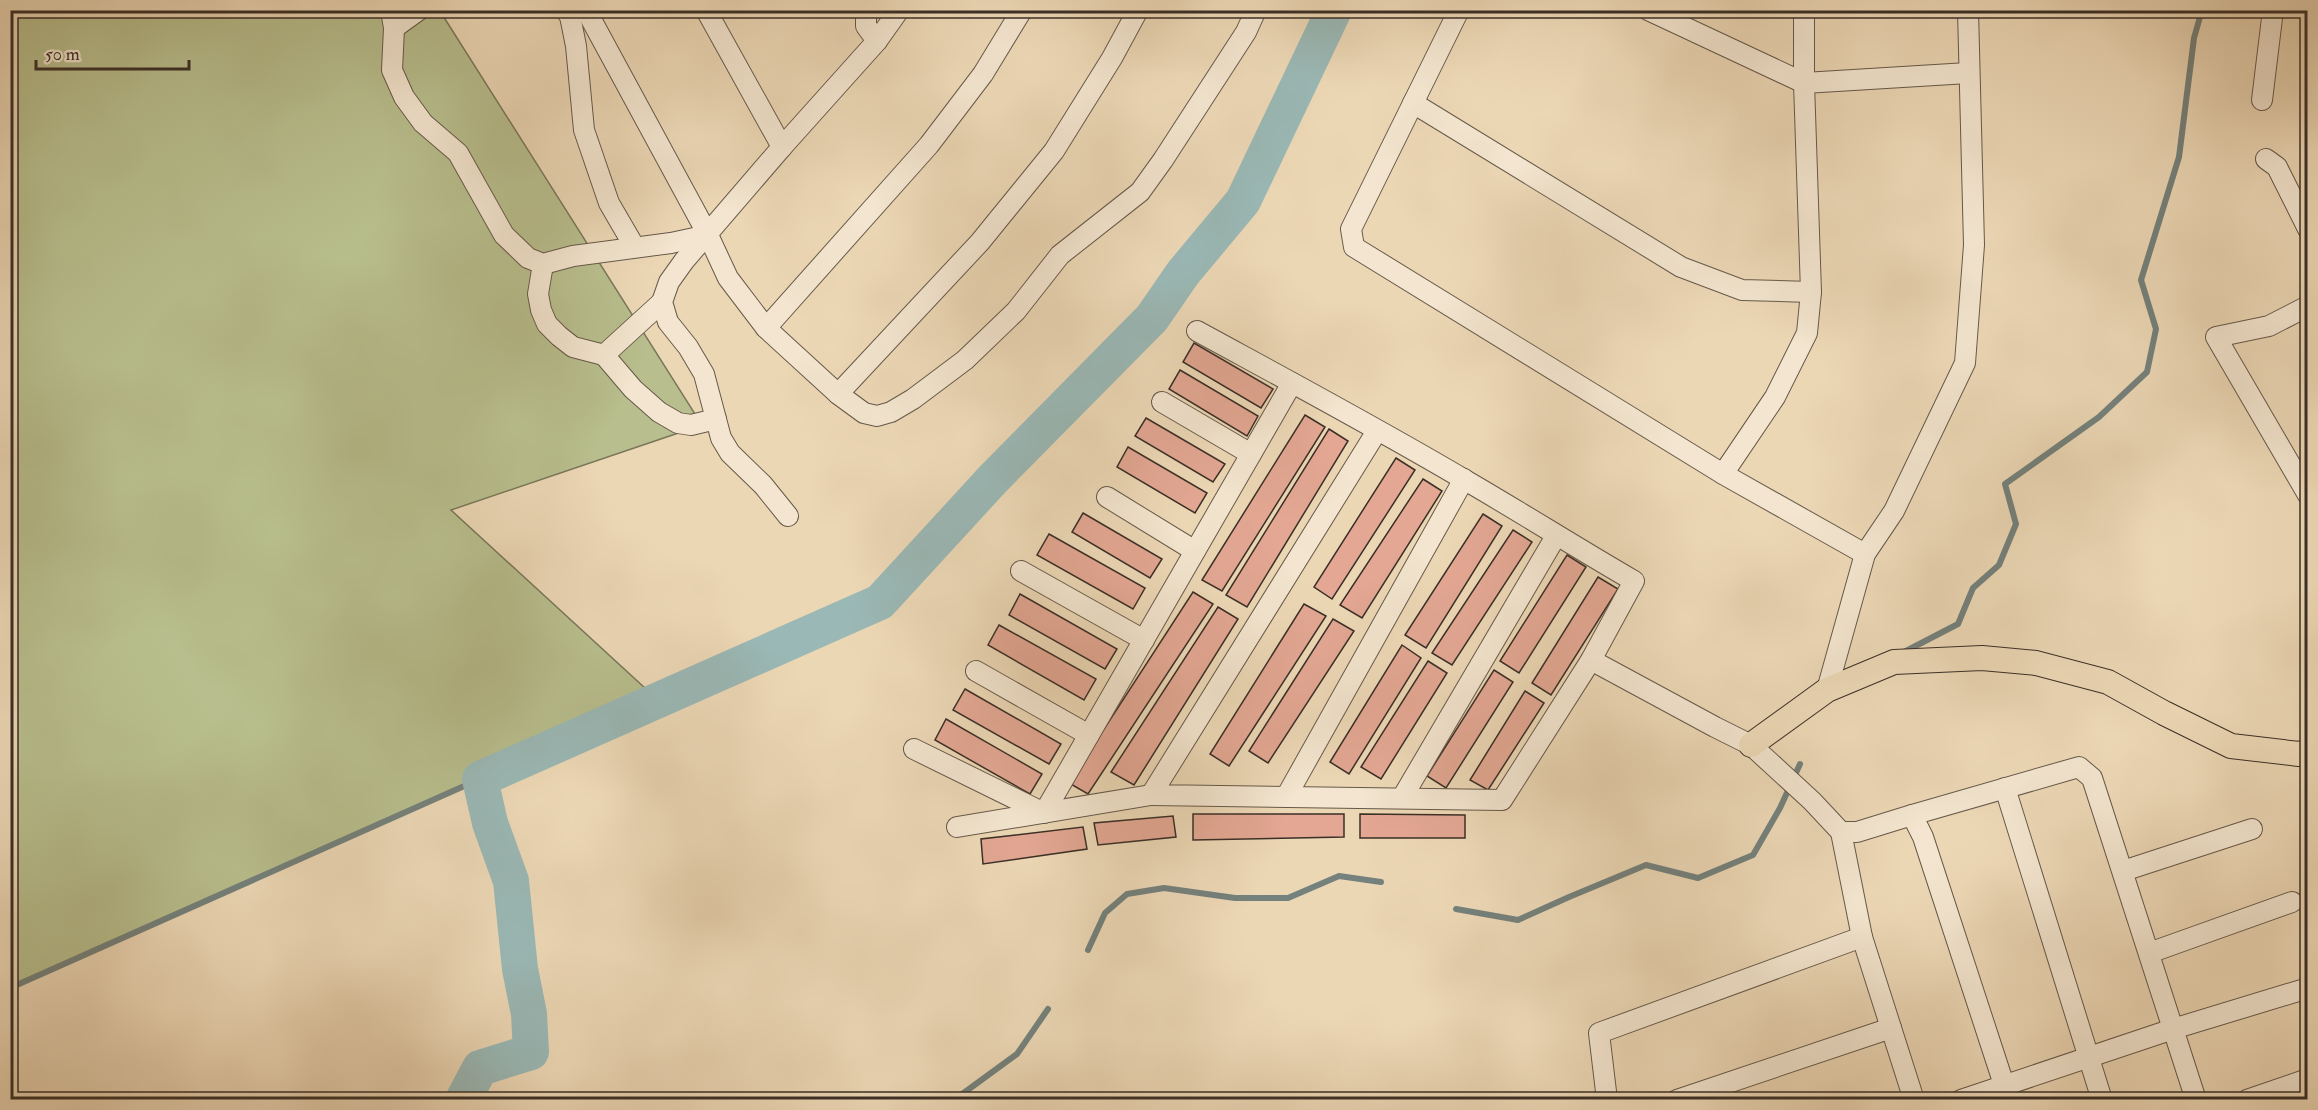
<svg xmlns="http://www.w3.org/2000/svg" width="2318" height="1110" font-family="'IM FELL Double Pica',serif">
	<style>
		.green { fill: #b8be8d; stroke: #79765a; stroke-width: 1.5 }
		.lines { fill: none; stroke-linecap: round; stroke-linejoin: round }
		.stream { stroke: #74817c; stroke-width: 6 }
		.river { stroke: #9ab8b5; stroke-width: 36 }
		.building { fill: #e3a793; stroke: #3a2f27; stroke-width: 1.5 }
		.minor-casing { stroke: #66594a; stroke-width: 22 }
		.major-casing { stroke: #3a2f27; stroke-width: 26 }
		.minor { stroke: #f3e5cf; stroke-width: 20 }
		.major { stroke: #ecd7b5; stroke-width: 24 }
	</style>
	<rect width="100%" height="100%" fill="#ecd7b5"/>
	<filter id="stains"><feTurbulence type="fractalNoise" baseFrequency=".00333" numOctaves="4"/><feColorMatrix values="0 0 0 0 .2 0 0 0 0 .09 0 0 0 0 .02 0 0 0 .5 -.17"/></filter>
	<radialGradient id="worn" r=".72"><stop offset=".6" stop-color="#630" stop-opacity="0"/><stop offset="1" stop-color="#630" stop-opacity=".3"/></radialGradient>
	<path class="green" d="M10,11H440L702,425L451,510L658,700L11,988Z"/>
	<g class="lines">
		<g class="stream">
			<path d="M1902,653L1958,624L1973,588L1999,565L2016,524L2005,484L2099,417L2147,372L2156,329L2141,280L2179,157L2194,38L2202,10"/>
			<path d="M1456,909L1518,920L1569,897L1646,865L1698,878L1753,855L1780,808L1800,764"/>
			<path d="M1088,950L1105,913L1127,894L1164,888L1235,898H1288L1339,876L1381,882"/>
			<path d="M10,988L480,779"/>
			<path d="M954,1100L1017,1054L1048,1009"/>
		</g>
		<path class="river" d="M463,1100L480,1068L531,1052L529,1014L520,969L511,881L490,823L480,779L880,602L993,479L1152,318L1183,273L1243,201L1334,10"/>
	</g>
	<g class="building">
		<path d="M1194,343L1273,389L1261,408L1183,362Z"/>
		<path d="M1180,370L1258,416L1247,436L1169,389Z"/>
		<path d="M1305,415L1325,427L1222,591L1202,580Z"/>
		<path d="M1146,418L1225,464L1213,482L1135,436Z"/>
		<path d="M1329,429L1348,441L1247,607L1226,595Z"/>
		<path d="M1128,447L1207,493L1195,513L1117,467Z"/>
		<path d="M1396,458L1415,470L1332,599L1314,587Z"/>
		<path d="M1423,479L1442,491L1362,618L1340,605Z"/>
		<path d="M1083,513L1162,559L1150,578L1072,532Z"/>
		<path d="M1483,514L1502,526L1426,648L1405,635Z"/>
		<path d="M1513,530L1532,542L1452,665L1432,653Z"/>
		<path d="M1049,534L1145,588L1133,609L1037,555Z"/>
		<path d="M1567,555L1586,567L1519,673L1500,661Z"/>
		<path d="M1598,577L1618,589L1551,695L1532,683Z"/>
		<path d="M1193,592L1213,604L1088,794L1069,783Z"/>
		<path d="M1020,594L1117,649L1105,669L1009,615Z"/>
		<path d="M1304,604L1326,616L1229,766L1210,754Z"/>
		<path d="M1218,607L1238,619L1134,785L1111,772Z"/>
		<path d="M1333,619L1354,631L1268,763L1249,751Z"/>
		<path d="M999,625L1096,679L1084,700L988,645Z"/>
		<path d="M1402,645L1421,658L1349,774L1330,762Z"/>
		<path d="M1428,661L1447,673L1381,779L1361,767Z"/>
		<path d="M1494,670L1513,682L1446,788L1427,776Z"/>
		<path d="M965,689L1061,744L1049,764L953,710Z"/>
		<path d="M1525,691L1544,703L1488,790L1470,780Z"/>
		<path d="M946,719L1042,774L1030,794L935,740Z"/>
		<path d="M1193,814H1344V837L1193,840Z"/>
		<path d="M1360,814L1465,815V838H1360Z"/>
		<path d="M1173,816L1176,837L1098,845L1094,823Z"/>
		<path d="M1083,827L1087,849L983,864L981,839Z"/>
	</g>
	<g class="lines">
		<g class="minor-casing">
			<g id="minor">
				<path d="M391,10L394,28L392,70L404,97L423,123L458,153L504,235L528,258L543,264L573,256L671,243L708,235"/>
				<path d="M565,10L570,16L576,46L584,130L609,203L634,246"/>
				<path d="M586,10L708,235L728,278L766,328L838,394L864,413L877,416L891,412L913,399L965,360L1016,311L1060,255L1140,192L1163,160L1246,32L1256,10"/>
				<path d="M706,10L782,147L877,41L899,10"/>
				<path d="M866,10V26L877,41"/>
				<path d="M1459,10L1351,229L1354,247L1723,474L1865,554"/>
				<path d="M1648,10L1804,83L1968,73"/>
				<path d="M394,28L419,10"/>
				<path d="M2262,100L2273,10"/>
				<path d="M1413,103L1681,267L1742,290L1811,292"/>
				<path d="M782,147L684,261L669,282L662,302L668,322L688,347L704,374L721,438L730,453L763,485L788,516"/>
				<path d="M2266,159L2277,167L2308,229"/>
				<path d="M543,264L538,294L541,310L547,324L559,336L573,347L604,355L633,389L659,412L678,423L691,425L716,419"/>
				<path d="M2308,306L2269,326L2216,337L2308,495"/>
				<path d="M766,328L929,145L983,74L1022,10"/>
				<path d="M1197,331C1287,380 1377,428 1465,480C1522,513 1577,548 1634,581L1591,660L1502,800L1151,795L1377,431"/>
				<path d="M604,355L662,302"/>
				<path d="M838,394L980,242L1054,151L1112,58L1138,10"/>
				<path d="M1162,402L1251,454"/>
				<path d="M1723,474L1775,397L1807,333L1811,292L1804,83V10"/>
				<path d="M1107,497L1195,551"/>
				<path d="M1021,571L1144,640"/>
				<path d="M1591,660L1715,727L1751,745L1812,801L1841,832L1862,937L1914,1100"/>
				<path d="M976,671L1089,735"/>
				<path d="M1827,690L1865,554L1894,511L1965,363L1974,245L1968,10"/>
				<path d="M914,749L1044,813L1292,383"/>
				<path d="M2005,788L2102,1100"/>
				<path d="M1286,797L1464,479"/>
				<path d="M1402,798L1556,536"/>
				<path d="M1912,815L2079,767L2092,778L2196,1100"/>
				<path d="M957,827L1151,795"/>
				<path d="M1841,832H1857L1912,815L1923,837L2009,1100"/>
				<path d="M2123,871L2252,829"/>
				<path d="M2149,953L2292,902"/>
				<path d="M1607,1100L1599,1033L1862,937"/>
				<path d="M1677,1100L1891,1028"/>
				<path d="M1961,1100L2173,1029L2308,988"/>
				<path d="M2247,1100L2308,1079"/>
			</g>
		</g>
		<g class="major-casing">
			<path id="major" d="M1751,745L1827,690L1894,662L1982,658L2036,663L2108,682L2164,713L2231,746L2299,754L2308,752"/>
		</g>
		<use href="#minor" class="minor"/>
		<use href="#major" class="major"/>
	</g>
	<rect width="2318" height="1110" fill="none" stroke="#ecd7b5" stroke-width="36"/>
	<rect x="12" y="12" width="2294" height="1086" fill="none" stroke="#3a2f27" stroke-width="3"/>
	<rect x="18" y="18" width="2282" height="1074" fill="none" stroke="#3a2f27" stroke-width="1.5"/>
	<path d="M36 60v9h153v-9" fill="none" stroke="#3a2f27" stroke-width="3"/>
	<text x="45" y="60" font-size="18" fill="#3a2f27" stroke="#f3e5cf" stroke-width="4.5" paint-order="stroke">50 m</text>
	<rect width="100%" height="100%" filter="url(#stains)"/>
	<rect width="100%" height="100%" fill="url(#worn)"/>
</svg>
